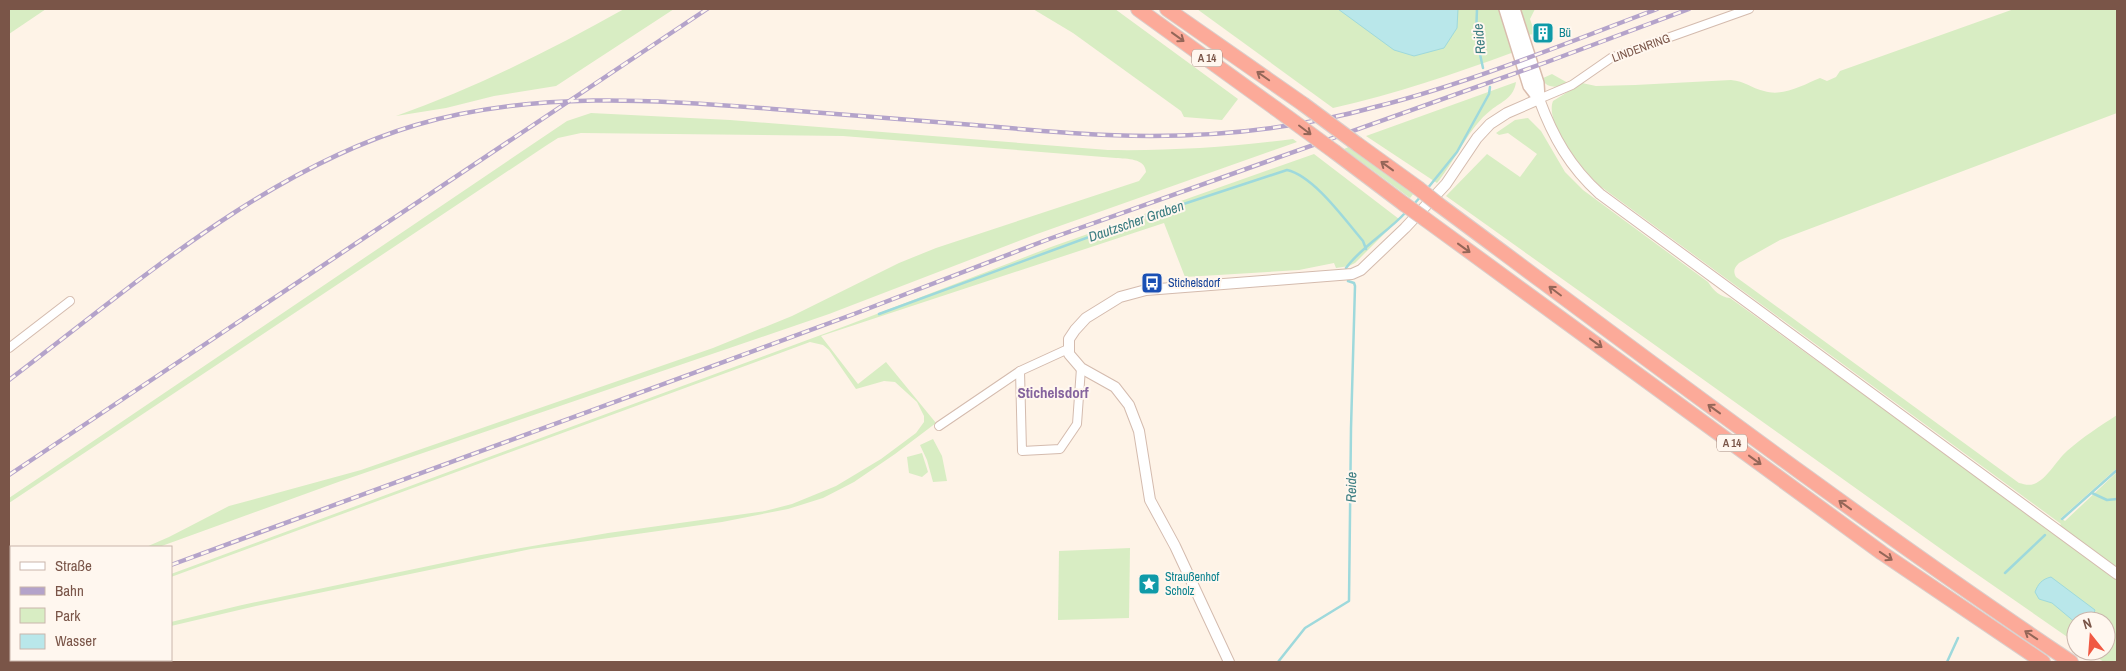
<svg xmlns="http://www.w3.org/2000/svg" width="2126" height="671" font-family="'Archivo Narrow',sans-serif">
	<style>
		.green { fill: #d8edc3 }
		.water { fill: #b9e7ea; stroke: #9ed9dc }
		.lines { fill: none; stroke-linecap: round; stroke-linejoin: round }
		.stream { stroke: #9ed9dc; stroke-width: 2.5 }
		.minor-casing { stroke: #d4bbae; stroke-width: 10 }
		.tertiary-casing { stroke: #d4bbae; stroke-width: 12 }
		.secondary-casing { stroke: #d9bcad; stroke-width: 14 }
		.motorway-casing { stroke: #dacfcc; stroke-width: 16 }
		.minor { stroke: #fff; stroke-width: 8 }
		.tertiary { stroke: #fff; stroke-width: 10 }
		.secondary { stroke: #fff; stroke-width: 11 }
		.motorway { stroke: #fcaa99; stroke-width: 14 }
		.rail-casing { stroke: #b4a3ca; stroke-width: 4.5 }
		.rail { stroke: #fff7ef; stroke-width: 2.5; stroke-dasharray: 8; stroke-linecap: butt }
		.motorway-bridge-casing { stroke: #dacfcc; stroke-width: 16; stroke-linecap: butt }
		.motorway-bridge { stroke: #fcaa99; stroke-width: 14 }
		.oneway { stroke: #946658 }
		.labels { text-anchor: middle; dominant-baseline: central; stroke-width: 4; stroke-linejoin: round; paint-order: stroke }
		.shield { fill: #fff7ef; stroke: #a2867a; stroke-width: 1 }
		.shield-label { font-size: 11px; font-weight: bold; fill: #7a5548 }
		.culture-label { font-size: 12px; fill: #0d838f; stroke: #fff7ef; text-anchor: start }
		.street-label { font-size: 12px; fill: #7a5548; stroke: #fff7ef }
		.transit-label { font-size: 12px; fill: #164399; stroke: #fff7ef; text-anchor: start }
		.water-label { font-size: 14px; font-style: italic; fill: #3a7c80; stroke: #fff7ef }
		.quarter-label { font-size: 15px; font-weight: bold; fill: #85649e; stroke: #fff7ef }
	</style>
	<rect width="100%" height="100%" fill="#fef3e7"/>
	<g class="green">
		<path d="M9,9H46L9,34Z"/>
		<path d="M624,9H674L556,86L494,96L446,108L396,116C475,88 551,50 624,9Z"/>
		<path d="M1033,9H1115L1238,99L1222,120L1184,117L1181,111L1073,33Z"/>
		<path d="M1197,9H1501L1514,52C1454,74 1395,94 1333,108Z"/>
		<path d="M1519,9H1535L1530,19L1535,34L1526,35Z"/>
		<path d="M2014,9H2117V113L1780,240L1739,263C1734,268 1733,271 1736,277L2019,483C2024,484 2028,486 2034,484C2047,479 2056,461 2067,451C2083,437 2100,426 2117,415V468L2061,518L2065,521L2117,472V662H2104L2087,651H2106V621H2076V643L1955,559L1446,196L1487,154L1520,177L1537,154L1508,133L1499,135L1496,133L1515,120L1528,118L1541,131L1565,172L1583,190L1708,282C1714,291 1720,297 1730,298L2054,532L2061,524L1600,186C1584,171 1544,124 1553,101L1582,83L1596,86L1635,85L1731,80C1745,81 1751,88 1764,91C1783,97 1803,85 1820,78L1827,81L1836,77L1840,71Z"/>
		<path d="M1552,74L1568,83C1558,88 1548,89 1541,79Z"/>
		<path d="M1516,82C1514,98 1501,102 1491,110C1469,127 1455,161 1437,183L1366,136Z"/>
		<path d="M591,113L730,120L1108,150C1172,151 1230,147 1293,139L1297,142L1037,234L829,314L341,481L159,547H146L169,537L229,506L361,470L713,348L792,316L899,263L936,248L1139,181L1146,172C1145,158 1127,159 1116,158L843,136L581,133L558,138L547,145L9,503V498L567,121Z"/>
		<path d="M1351,146L1414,193L1410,198L1344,149Z"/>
		<path d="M1314,154L1399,219L1355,263L1349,266L1336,268L1334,263L1299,270L1185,277L1164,223L821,336L858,384L886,362L936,423L895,454L854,482L823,498L788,509L722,522L531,549L256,606L171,626V622L242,605L481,555L608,533L765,511L792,504L836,486L881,459L916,433L924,422V416L917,402L895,382L884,381L856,389L829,350L823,345L810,342L171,577V574L848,325L1051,247Z"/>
		<path d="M933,439L942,456L947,481L933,482L927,460L920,445Z"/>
		<path d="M922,453L928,472L922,477L909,473L907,457Z"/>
		<path d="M1130,548L1129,618L1058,620L1059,551Z"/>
	</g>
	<g class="water">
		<path d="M1338,9H1458L1457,28L1444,48L1414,56L1394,50Z"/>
		<path d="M2051,577L2095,610L2093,616L2102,621H2076V623L2052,603L2039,599L2035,592C2038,584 2042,579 2051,577Z"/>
	</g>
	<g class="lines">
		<g class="stream">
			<path d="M1477,9L1476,36L1483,68"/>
			<path d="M1427,189L1457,152L1489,94L1490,87"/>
			<path d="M1414,204L1422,195"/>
			<path d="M1346,268C1362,246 1388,232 1406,212"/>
			<path d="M879,314L1138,219L1287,170C1314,176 1345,220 1363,241L1366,249"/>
			<path d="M2092,493L2107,500L2117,499"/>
			<path d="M2062,519L2117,470"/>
			<path d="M2005,573L2045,535"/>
			<path d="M1278,662L1305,628L1349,601L1351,428L1355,286L1354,283L1348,281"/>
			<path d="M1947,662L1958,638"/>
		</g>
		<g class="minor-casing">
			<g id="minor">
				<path d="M1539,99L1572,85L1611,58L1749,9"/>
				<path d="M9,348L70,301"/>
				<path d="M1020,371L1022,451L1060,449L1077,424L1081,368"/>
				<path d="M939,426L1020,371L1068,349"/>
			</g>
		</g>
		<g class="tertiary-casing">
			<path id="tertiary" d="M1229,662L1175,546L1150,500L1139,431L1129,405L1115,387L1081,368L1069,354V339L1075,330L1086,318L1120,297L1146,290L1352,274L1361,270L1405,228L1446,184L1477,138L1490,124L1507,113L1539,99C1553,137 1570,167 1600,194L2117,574"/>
		</g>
		<g class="secondary-casing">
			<g id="secondary">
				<path d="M1505,9L1529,86L1539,99"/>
				<path d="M1514,9L1538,83L1539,99"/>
			</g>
		</g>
		<g class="motorway-casing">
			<g id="motorway">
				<path d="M1138,9L1275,108"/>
				<path d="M1167,9L1303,104"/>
				<path d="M1357,144L1418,188"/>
				<path d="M1335,152L1404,204"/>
				<path d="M1438,204C1647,359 1855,517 2071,662"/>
				<path d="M1425,219L1882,553L2043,662"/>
			</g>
		</g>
		<use href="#minor" class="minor"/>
		<use href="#tertiary" class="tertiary"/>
		<use href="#secondary" class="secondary"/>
		<use href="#motorway" class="motorway"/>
		<g class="rail-casing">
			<g id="rail">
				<path d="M9,380C133,286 264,170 416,125C533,91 653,99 773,109C840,114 907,120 974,125C1033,130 1091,136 1150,136C1225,136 1302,127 1375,107C1470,83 1566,43 1657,9"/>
				<path d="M9,475L707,9"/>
				<path d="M171,565L854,314L1049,239L1547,62L1689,9"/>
				<path d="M9,625L11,624"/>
			</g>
		</g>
		<use href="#rail" class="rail"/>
		<g class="motorway-bridge-casing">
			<g id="motorway-bridge">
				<path d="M1303,104L1357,144"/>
				<path d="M1275,108L1335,152"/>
				<path d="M1418,188L1438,204"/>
				<path d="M1404,204L1425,219"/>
			</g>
		</g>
		<use href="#motorway-bridge" class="motorway-bridge"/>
	</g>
	<defs><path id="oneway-shaft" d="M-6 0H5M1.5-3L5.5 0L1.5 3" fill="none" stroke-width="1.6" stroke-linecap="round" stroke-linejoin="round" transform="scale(1.25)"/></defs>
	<g class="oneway">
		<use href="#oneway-shaft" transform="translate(1178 37) rotate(36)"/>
		<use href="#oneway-shaft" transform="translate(1263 76) rotate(-145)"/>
		<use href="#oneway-shaft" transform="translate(1305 130) rotate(37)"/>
		<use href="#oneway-shaft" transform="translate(1387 166) rotate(-144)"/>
		<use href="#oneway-shaft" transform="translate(1464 248) rotate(36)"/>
		<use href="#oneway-shaft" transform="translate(1555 291) rotate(-143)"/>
		<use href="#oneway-shaft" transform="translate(1596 343) rotate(36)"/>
		<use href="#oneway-shaft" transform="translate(1714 409) rotate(-144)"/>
		<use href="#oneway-shaft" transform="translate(1755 460) rotate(36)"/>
		<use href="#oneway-shaft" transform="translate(1845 505) rotate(-144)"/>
		<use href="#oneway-shaft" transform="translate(1886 556) rotate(34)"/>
		<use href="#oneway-shaft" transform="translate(2031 635) rotate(-146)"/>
	</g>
	<defs>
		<g id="building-square" transform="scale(1.125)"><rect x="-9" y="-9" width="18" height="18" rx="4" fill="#0f9aa8" stroke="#fff7ef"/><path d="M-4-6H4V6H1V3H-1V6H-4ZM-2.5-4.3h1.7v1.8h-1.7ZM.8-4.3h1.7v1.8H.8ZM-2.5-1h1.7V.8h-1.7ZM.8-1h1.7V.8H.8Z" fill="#fff"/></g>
		<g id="bus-square" transform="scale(1.125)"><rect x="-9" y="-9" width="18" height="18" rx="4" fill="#1a4fb4" stroke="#fff7ef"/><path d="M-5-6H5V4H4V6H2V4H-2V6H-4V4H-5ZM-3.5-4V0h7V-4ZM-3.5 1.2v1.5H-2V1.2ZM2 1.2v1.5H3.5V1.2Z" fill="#fff"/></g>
		<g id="sight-square" transform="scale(1.125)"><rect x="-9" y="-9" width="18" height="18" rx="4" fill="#0f9aa8" stroke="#fff7ef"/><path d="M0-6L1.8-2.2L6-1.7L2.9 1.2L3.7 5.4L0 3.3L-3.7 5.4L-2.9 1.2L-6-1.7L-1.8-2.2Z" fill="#fff"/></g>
	</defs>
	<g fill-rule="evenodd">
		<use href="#building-square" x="1543" y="33"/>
		<use href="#bus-square" x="1152" y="283"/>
		<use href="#sight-square" x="1149" y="584"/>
	</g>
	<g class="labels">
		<g class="shield">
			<rect x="1192" y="49.5" width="30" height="17" rx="4"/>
			<rect x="1717" y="434.5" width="30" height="17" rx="4"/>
		</g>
		<g class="shield-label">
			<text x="1207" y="58">A 14</text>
			<text x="1732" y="443">A 14</text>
		</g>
		<g class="culture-label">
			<text x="1559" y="33">Bü</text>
			<text x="1165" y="577">Straußenhof<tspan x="1165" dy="14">Scholz</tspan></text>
		</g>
		<g class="street-label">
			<text transform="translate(1641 48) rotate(-20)">LINDENRING</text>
		</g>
		<g class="transit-label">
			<text x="1168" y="283">Stichelsdorf</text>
		</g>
		<g class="water-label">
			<text transform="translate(1479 39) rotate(-96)">Reide</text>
			<text transform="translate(1136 221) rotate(-19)">Dautzscher Graben</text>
			<text transform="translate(1351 487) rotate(-89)">Reide</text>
		</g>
		<g class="quarter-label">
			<text x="1053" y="392">Stichelsdorf</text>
		</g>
	</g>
	<rect width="2126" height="671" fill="none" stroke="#7a5548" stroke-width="20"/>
	<rect x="10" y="546" width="162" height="115" fill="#fff7ef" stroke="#cab6ac"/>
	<rect x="20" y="562" width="25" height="8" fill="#ffffff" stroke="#cab6ac"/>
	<text x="55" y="571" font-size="15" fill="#7a5548">Straße</text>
	<rect x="20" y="587" width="25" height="8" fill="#b4a3ca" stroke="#cab6ac"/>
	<text x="55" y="596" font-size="15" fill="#7a5548">Bahn</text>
	<rect x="20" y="608" width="25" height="15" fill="#d8edc3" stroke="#cab6ac"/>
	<text x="55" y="621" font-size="15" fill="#7a5548">Park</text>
	<rect x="20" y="634" width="25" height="15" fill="#b9e7ea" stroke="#cab6ac"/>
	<text x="55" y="646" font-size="15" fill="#7a5548">Wasser</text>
	<g transform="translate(2091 636) rotate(343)"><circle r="24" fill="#fff7ef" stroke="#cab6ac"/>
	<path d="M0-4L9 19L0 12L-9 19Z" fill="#f05943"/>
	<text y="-8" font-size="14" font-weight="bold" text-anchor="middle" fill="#7a5548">N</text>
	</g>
</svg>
